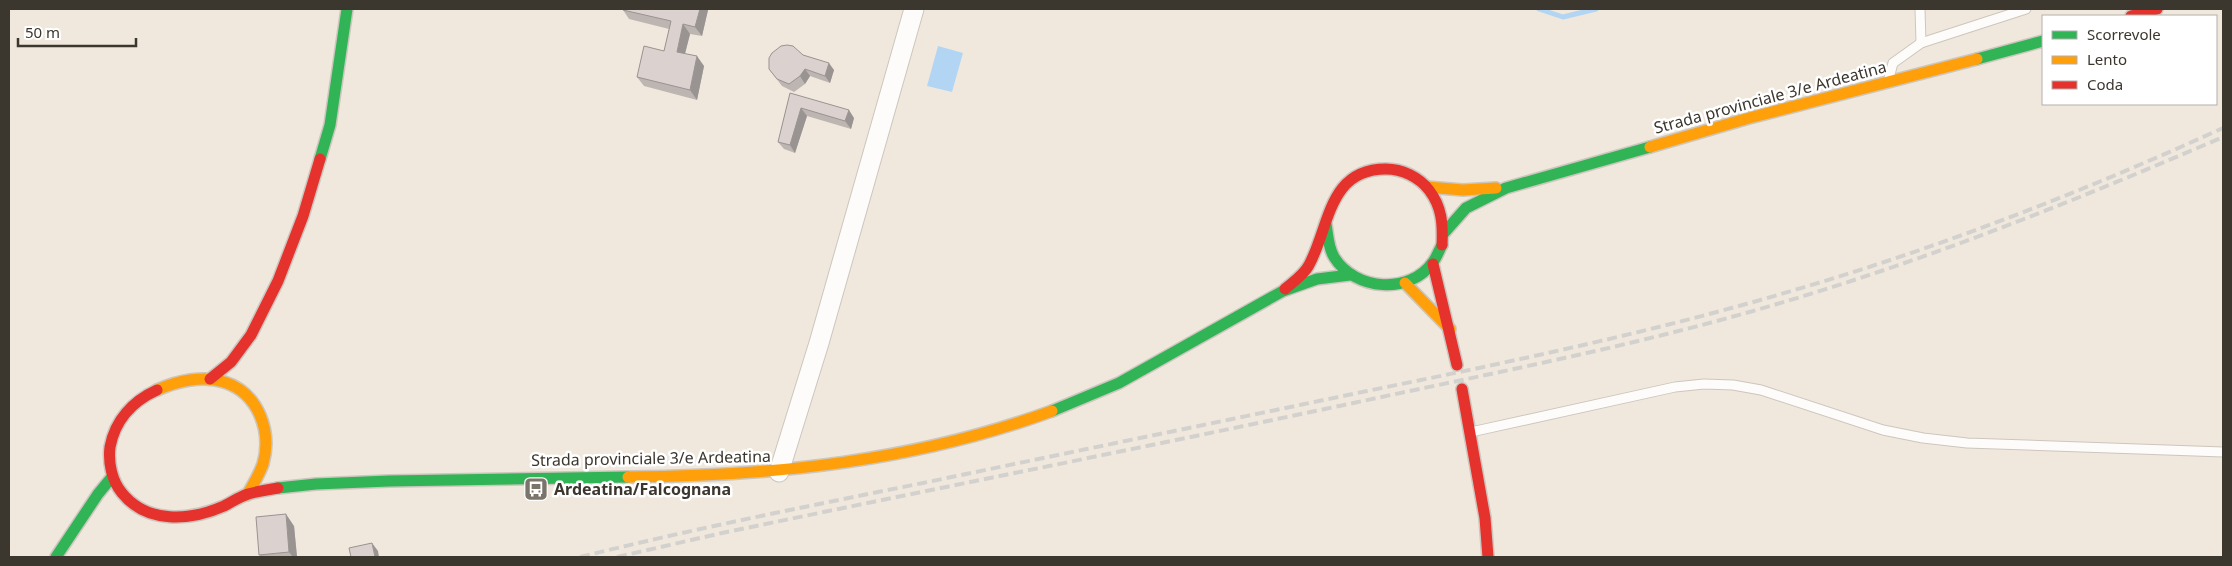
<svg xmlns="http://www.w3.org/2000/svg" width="2232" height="566" font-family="'Noto Sans',sans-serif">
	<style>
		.water { fill: #b2d5f4 }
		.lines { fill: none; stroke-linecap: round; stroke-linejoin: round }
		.stream { stroke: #b2d5f4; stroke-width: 5 }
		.lane-casing { stroke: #ccc6be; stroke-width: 11 }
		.street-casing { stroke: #ccc6be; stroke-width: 21 }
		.fast-casing { stroke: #ccc6be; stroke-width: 14 }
		.slow-casing { stroke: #ccc6be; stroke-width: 14 }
		.jam-casing { stroke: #ccc6be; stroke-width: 14 }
		.lane { stroke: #fdfcfa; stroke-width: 9 }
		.street { stroke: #fdfcfa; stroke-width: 19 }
		.fast { stroke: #30b455; stroke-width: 11 }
		.slow { stroke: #ff9f0a; stroke-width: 11 }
		.jam { stroke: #e5322d; stroke-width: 11 }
		.rail { stroke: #d3d1ce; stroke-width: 4; stroke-dasharray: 10 5; stroke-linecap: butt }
		.wall { fill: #bcb5b2 }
		.shaded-wall { fill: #999391 }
		.building { fill: #dbd2cf; stroke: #999391 }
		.labels { text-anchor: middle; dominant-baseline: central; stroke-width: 5; stroke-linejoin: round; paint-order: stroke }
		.street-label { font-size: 16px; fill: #3b362e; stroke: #fff }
		.poi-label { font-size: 16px; font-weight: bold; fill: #3b362e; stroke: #fff; text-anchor: start }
	</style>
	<rect width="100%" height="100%" fill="#f0e8dd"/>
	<path class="water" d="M938,46L963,53L952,92L927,86Z"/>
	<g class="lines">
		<path class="stream" d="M1539,9L1563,17L1596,9"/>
		<g class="lane-casing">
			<g id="lane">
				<path d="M1920,9L1921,43"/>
				<path d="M1889,78L1893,63L1921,43L2026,9"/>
				<path d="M1471,432L1675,387L1704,384L1733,385L1761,390L1883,430L1923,438L1967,443L2223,452"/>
			</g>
		</g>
		<g class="street-casing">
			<path id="street" d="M779,472L819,343L914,9"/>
		</g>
		<g class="fast-casing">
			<g id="fast">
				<path d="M1977,59L2043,41"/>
				<path d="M320,159L330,125L347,9"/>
				<path d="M1326,224C1328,236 1328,247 1334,257C1355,291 1410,295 1433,262C1437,257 1439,250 1442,245"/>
				<path d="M1443,234L1466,208L1506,188L1650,147"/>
				<path d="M1052,411L1119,383L1283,291L1317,279L1350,275"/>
				<path d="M278,488L316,484L389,481L628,477"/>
				<path d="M56,557L98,494L112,477"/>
			</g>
		</g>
		<g class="slow-casing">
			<g id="slow">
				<path d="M1650,147L1749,118L1977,59"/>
				<path d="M1427,187L1463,190L1496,188"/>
				<path d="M1405,283L1450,329"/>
				<path d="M157,390C177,381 203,375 224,382C259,393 272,432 263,464C259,475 253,485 247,495"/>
				<path d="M628,477C773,476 916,461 1052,411"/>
			</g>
		</g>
		<g class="jam-casing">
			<g id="jam">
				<path d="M2131,16L2157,9"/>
				<path d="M1433,264L1457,365"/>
				<path d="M1285,289C1293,282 1304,275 1309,265C1330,226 1328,169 1386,169C1402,169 1419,177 1429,190C1442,207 1443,224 1442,245"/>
				<path d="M210,379L231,362L251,335L278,281L303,216L320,159"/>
				<path d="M1462,389L1485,518L1488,557"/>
				<path d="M157,390C133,401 115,420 110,447C108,463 112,481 122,493C147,524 190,521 224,506C232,502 239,497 248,494C258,491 268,490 278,488"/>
			</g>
		</g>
		<use href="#lane" class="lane"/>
		<use href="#street" class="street"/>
		<use href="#fast" class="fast"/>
		<use href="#slow" class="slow"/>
		<use href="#jam" class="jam"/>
		<g class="rail">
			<path d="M580,557C693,529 808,506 923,483C1071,452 1219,422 1367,391C1515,361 1663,330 1808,286C1949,244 2089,189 2223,128"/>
			<path d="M617,557L722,533C934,489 1146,447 1358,402C1498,372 1639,345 1777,304C1930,259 2077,200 2223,137"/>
		</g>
	</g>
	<g class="wall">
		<path d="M623,9H707L708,10L702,36L690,34L685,54L704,66L697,100L644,86L637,77L664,51L669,29L629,19L623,10Z"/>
		<path d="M803,55L834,70L830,83L810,76L805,84L794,92L782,86L769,69Z"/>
		<path d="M790,93L854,118L851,129L807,116L795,153L784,149L778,142Z"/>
		<path d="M294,526L297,557H261L259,555Z"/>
	</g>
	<g class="shaded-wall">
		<path d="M700,9H707L708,10L702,36L695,27Z"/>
		<path d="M683,24L690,34L683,61L677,52Z"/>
		<path d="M697,56L704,66L697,100L690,90Z"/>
		<path d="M829,63L834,70L830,83L825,76Z"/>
		<path d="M805,69L810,76L805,84L800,76Z"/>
		<path d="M801,108L807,116L795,153L790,145Z"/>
		<path d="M849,110L854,118L851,129L845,121Z"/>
		<path d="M286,514L294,526L297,557H293L289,552Z"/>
		<path d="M372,543L378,551L379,557H375Z"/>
	</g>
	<g class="building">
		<path d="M623,9H700L695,27L683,24L677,52L697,56L690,90L637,77L644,46L664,51L671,21L623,10Z"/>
		<path d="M787,45L793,46L803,55L829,63L825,76L805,69L800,76L789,84L777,79L769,69V58L772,53L781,46Z"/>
		<path d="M790,93L849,110L845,121L801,108L790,145L778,142Z"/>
		<path d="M286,514L289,552L259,555L256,517Z"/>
		<path d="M372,543L375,557H351L349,548Z"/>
	</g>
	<defs>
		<g id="bus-square" transform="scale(1.25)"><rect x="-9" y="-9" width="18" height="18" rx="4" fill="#7a746b" stroke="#fff"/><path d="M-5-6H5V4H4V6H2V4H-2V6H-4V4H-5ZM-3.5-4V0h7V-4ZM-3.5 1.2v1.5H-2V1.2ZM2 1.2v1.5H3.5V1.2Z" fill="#fff"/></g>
	</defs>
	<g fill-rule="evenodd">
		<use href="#bus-square" x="536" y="489"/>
	</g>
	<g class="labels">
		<g class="street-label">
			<text transform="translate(1770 97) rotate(-15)">Strada provinciale 3/e Ardeatina</text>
			<text transform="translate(651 458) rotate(-1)">Strada provinciale 3/e Ardeatina</text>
		</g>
		<g class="poi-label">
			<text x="554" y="489">Ardeatina/Falcognana</text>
		</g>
	</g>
	<rect width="2232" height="566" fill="none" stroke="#3b362e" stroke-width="20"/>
	<rect x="2042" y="15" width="175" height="90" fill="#ffffff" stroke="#b1afab"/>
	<rect x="2052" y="31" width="25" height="8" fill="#30b455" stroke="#b1afab"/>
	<text x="2087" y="40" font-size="15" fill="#3b362e">Scorrevole</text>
	<rect x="2052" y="56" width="25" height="8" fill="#ff9f0a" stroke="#b1afab"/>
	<text x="2087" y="65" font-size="15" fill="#3b362e">Lento</text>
	<rect x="2052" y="81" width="25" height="8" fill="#e5322d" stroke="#b1afab"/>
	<text x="2087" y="90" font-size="15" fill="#3b362e">Coda</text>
	<path d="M18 38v8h118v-8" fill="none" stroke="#3b362e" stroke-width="2.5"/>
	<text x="25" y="38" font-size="15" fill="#3b362e" stroke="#ffffff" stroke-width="4" paint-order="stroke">50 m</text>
</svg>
